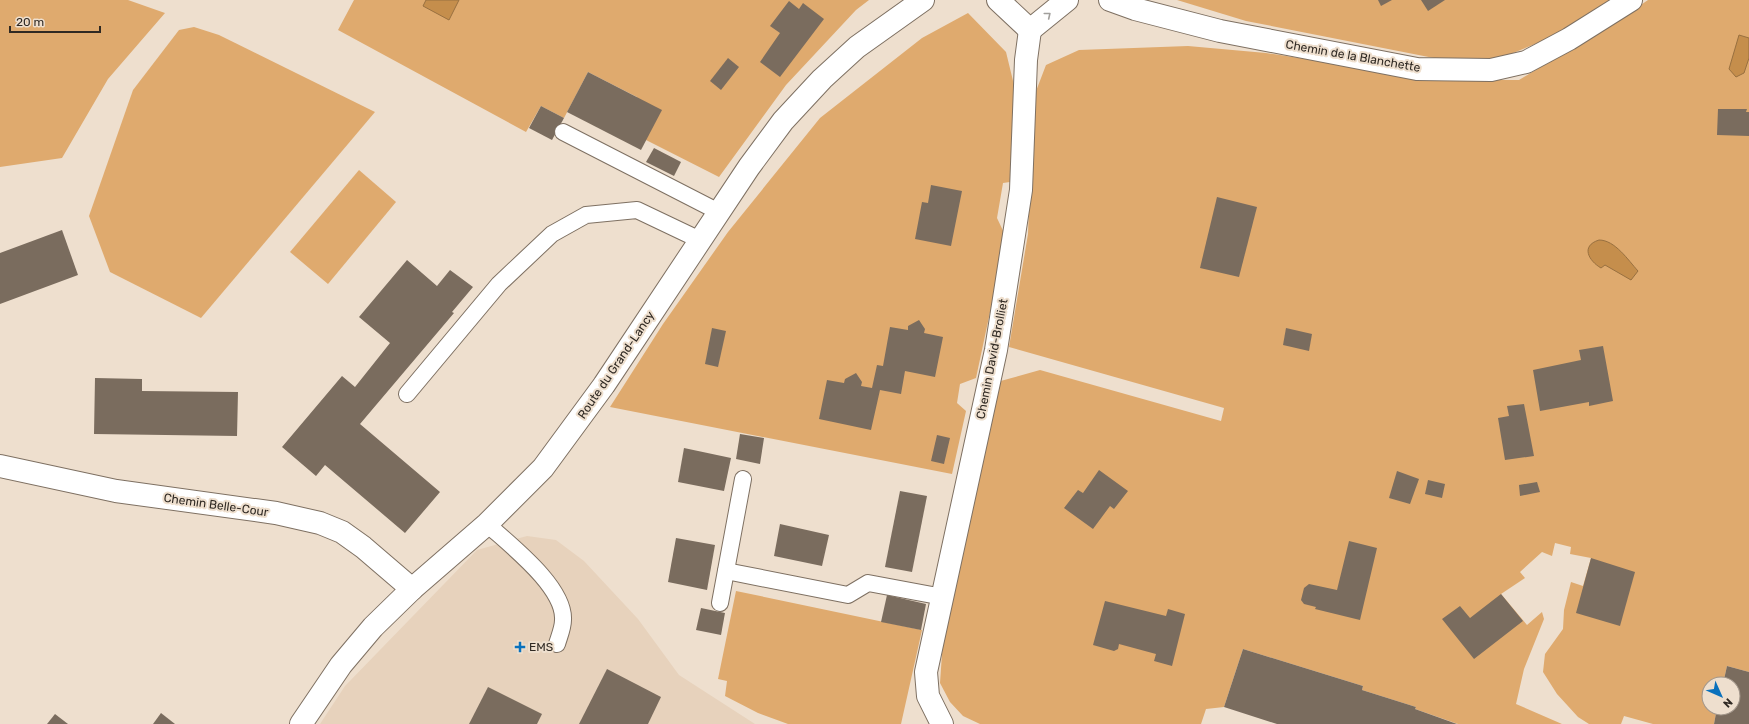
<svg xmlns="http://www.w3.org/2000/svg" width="1749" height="724" font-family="Rubik,sans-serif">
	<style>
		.built { fill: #e7d2bc }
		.green { fill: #dfaa6e }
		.water { fill: #c58e4c; stroke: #987040 }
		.building { fill: #7a6c5e }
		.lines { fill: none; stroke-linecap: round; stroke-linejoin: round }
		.service-casing { stroke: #7e7062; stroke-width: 18 }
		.minor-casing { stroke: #7e7062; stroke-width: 24 }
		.tertiary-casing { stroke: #7e7062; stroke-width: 24 }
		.service { stroke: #fff; stroke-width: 16 }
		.minor { stroke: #fff; stroke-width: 22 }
		.tertiary { stroke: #fff; stroke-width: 22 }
		.oneway { stroke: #a19f9c }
		.poi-dot { fill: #0a71bc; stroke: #eedfce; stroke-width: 1.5 }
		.labels { text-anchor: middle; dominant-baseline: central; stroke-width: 4; stroke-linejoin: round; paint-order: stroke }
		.street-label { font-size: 12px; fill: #2f2923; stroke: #eedfce }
		.poi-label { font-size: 12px; fill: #2f2923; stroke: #eedfce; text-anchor: start }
	</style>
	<rect width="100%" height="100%" fill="#eedfce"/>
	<path class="built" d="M527,536L556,540L584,561L638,619L679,675L755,724H320L345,686L477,550Z"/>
	<g class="green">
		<path d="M0,0H128L165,13L108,79L62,158L0,167Z"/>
		<path d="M354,0H869L856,10L786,85L719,177L646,140L637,97L588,72L564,118L541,106L526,132L338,30Z"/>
		<path d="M1177,0H1611L1569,30L1496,60H1444L1246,21Z"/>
		<path d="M1648,0H1749V672L1727,666L1723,684H1709V708H1717L1714,724H1653L1624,716L1621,724H1589L1578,717L1557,694L1543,672L1545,654L1563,629L1564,610L1571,582L1583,586L1591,558L1570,554L1571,547L1555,543L1552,556L1542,552L1520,572L1525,578L1501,594L1527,625L1542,612L1544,619L1524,669L1516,704L1562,724H1458L1415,709L1416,707L1362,690L1363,686L1243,649L1224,707L1206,709L1201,724H980L963,716L950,702L940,683L944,625L997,382L1040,370L1221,421L1224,408L1009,347L1028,234L1033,99L1046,65L1079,50L1188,46L1266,53L1442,80H1519L1616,22Z"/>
		<path d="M968,13L1006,52L1014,85L1010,182L1003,183L997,218L1006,237L976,378L960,384L957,403L966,411L952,474L610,407L663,324L728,232L820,118L922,38Z"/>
		<path d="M194,27L219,35L375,112L201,318L110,272L89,216L133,90L179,30Z"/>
		<path d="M359,170L396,202L328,284L290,252Z"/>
		<path d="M736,591L922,630L901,724H788L758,713L725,696L727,681L718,679Z"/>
	</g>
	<g class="water">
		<path d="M426,0H459L449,20L423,6Z"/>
		<path d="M1739,35L1749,38V58L1744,73L1736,77L1729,69Z"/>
		<path d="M1599,240C1615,240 1628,260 1638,271L1631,280L1605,265L1601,268C1589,261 1580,246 1599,240Z"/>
	</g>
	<g class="building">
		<path d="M1378,0H1392L1381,6Z"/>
		<path d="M1421,0H1445L1428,11Z"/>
		<path d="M789,1L799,9L803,3L824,19L780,77L760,62L780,33L770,26Z"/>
		<path d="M728,58L739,67L721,90L710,81Z"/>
		<path d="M588,72L662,110L641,150L567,112Z"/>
		<path d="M541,106L564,118L552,140L529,128Z"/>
		<path d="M1718,109H1747L1746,112H1749V136L1717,135Z"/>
		<path d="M654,148L681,162L674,176L646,162Z"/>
		<path d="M931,185L962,191L951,246L915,239L922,202L928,203Z"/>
		<path d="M1217,197L1257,207L1239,277L1200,268Z"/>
		<path d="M62,230L78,275L0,304V253Z"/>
		<path d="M407,260L437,286L450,270L473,287L452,312L454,313L360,424L440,492L405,533L325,465L316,476L282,447L342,376L355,387L390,343L359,317Z"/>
		<path d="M919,320L925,329L924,333L943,337L935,377L905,371L901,394L880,390L871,430L819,419L827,380L844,383L845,379L856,373L862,382L861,386L872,388L877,365L883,366L890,327L908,330V326Z"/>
		<path d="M712,328L726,331L718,367L705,364Z"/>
		<path d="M1286,328L1312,334L1309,351L1283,345Z"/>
		<path d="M1603,346L1613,401L1589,406V402L1540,411L1533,370L1581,360L1579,350Z"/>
		<path d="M95,378L142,379V391L238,392L237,436L94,434Z"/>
		<path d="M1524,404L1534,456L1505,460L1498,418L1509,416L1507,406Z"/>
		<path d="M740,434L764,438L760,464L736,459Z"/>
		<path d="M937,435L950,438L944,464L931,461Z"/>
		<path d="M684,448L731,458L724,491L678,482Z"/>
		<path d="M1099,470L1128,491L1114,509L1110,506L1093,529L1064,508L1078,490L1083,493Z"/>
		<path d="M1397,471L1419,479L1410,504L1389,498Z"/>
		<path d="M1428,480L1445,484L1442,498L1425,494Z"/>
		<path d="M1537,482L1540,492L1520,496L1519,485Z"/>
		<path d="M900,491L927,496L912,572L885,567Z"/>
		<path d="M780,524L829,535L822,566L774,556Z"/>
		<path d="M676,538L715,545L707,590L668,582Z"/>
		<path d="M1349,541L1377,548L1360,620L1315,609L1316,607L1304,604L1301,600L1304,588L1309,584L1337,590Z"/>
		<path d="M1591,558L1635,572L1620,626L1576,613Z"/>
		<path d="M1501,594L1523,621L1474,659L1442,619L1460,606L1470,618Z"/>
		<path d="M887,595L926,604L921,630L881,622Z"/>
		<path d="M1105,601L1166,616L1168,609L1185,614L1172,666L1154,661L1156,654L1119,644L1118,649L1114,651L1093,645Z"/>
		<path d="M701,608L725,613L721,635L696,630Z"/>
		<path d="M1243,649L1363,686L1362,690L1416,707L1415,709L1457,724H1277L1224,707Z"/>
		<path d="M1727,666L1749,672V724H1714L1717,708H1733V684H1723Z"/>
		<path d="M607,669L661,697L648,724H579Z"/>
		<path d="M488,687L542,714L537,724H469Z"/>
		<path d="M161,713L175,724H153Z"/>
		<path d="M55,714L68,724H47Z"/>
	</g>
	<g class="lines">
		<g class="service-casing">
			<g id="service">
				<path d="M563,132L719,212"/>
				<path d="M407,394L499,284L552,234L586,215L637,210L700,240"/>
				<path d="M487,524C510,545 565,587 563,620C563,628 559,637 557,644"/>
				<path d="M726,571L848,595L868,583L943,597"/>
				<path d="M720,603L743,479"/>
			</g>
		</g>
		<g class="minor-casing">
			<g id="minor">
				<path d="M998,0L1030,30"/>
				<path d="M1110,0L1135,9L1220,31L1417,69L1491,70L1526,62L1569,39L1631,0"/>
				<path d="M1030,30L1067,0"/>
				<path d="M0,466L116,491L276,513L320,523L342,532L363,547L412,589"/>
				<path d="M942,724L928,696L926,672L996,350L1021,190L1026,60L1030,30"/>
			</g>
		</g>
		<g class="tertiary-casing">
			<path id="tertiary" d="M301,724L341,665L373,627L412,589L487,524L543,468L604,385L749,167L783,121L822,79L857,47L923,0"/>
		</g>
		<use href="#service" class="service"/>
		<use href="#minor" class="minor"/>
		<use href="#tertiary" class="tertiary"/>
	</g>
	<defs><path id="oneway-chevron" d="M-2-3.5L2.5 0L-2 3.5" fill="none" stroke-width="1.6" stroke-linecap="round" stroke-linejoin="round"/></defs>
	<use class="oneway" href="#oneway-chevron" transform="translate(1048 15) rotate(-39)"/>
	<path class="poi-dot" d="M518 641h4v4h4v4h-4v4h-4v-4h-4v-4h4z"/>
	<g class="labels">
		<g class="street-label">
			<text transform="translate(1353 56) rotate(10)">Chemin de la Blanchette</text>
			<text transform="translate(992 359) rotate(-79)">Chemin David-Brolliet</text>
			<text transform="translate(616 365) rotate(-56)">Route du Grand-Lancy</text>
			<text transform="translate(216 505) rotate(8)">Chemin Belle-Cour</text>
		</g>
		<g class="poi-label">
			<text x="529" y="647">EMS</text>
		</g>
	</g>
	<g transform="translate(1721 696) rotate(135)"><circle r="19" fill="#eedfce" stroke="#a2968a"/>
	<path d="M0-3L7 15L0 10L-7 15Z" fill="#0a71bc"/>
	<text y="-6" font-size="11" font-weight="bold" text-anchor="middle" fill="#2f2923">N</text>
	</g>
	<path d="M10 26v6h90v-6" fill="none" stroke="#2f2923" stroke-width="2"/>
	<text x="16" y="26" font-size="12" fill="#2f2923" stroke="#eedfce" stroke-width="3" paint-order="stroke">20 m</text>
</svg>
